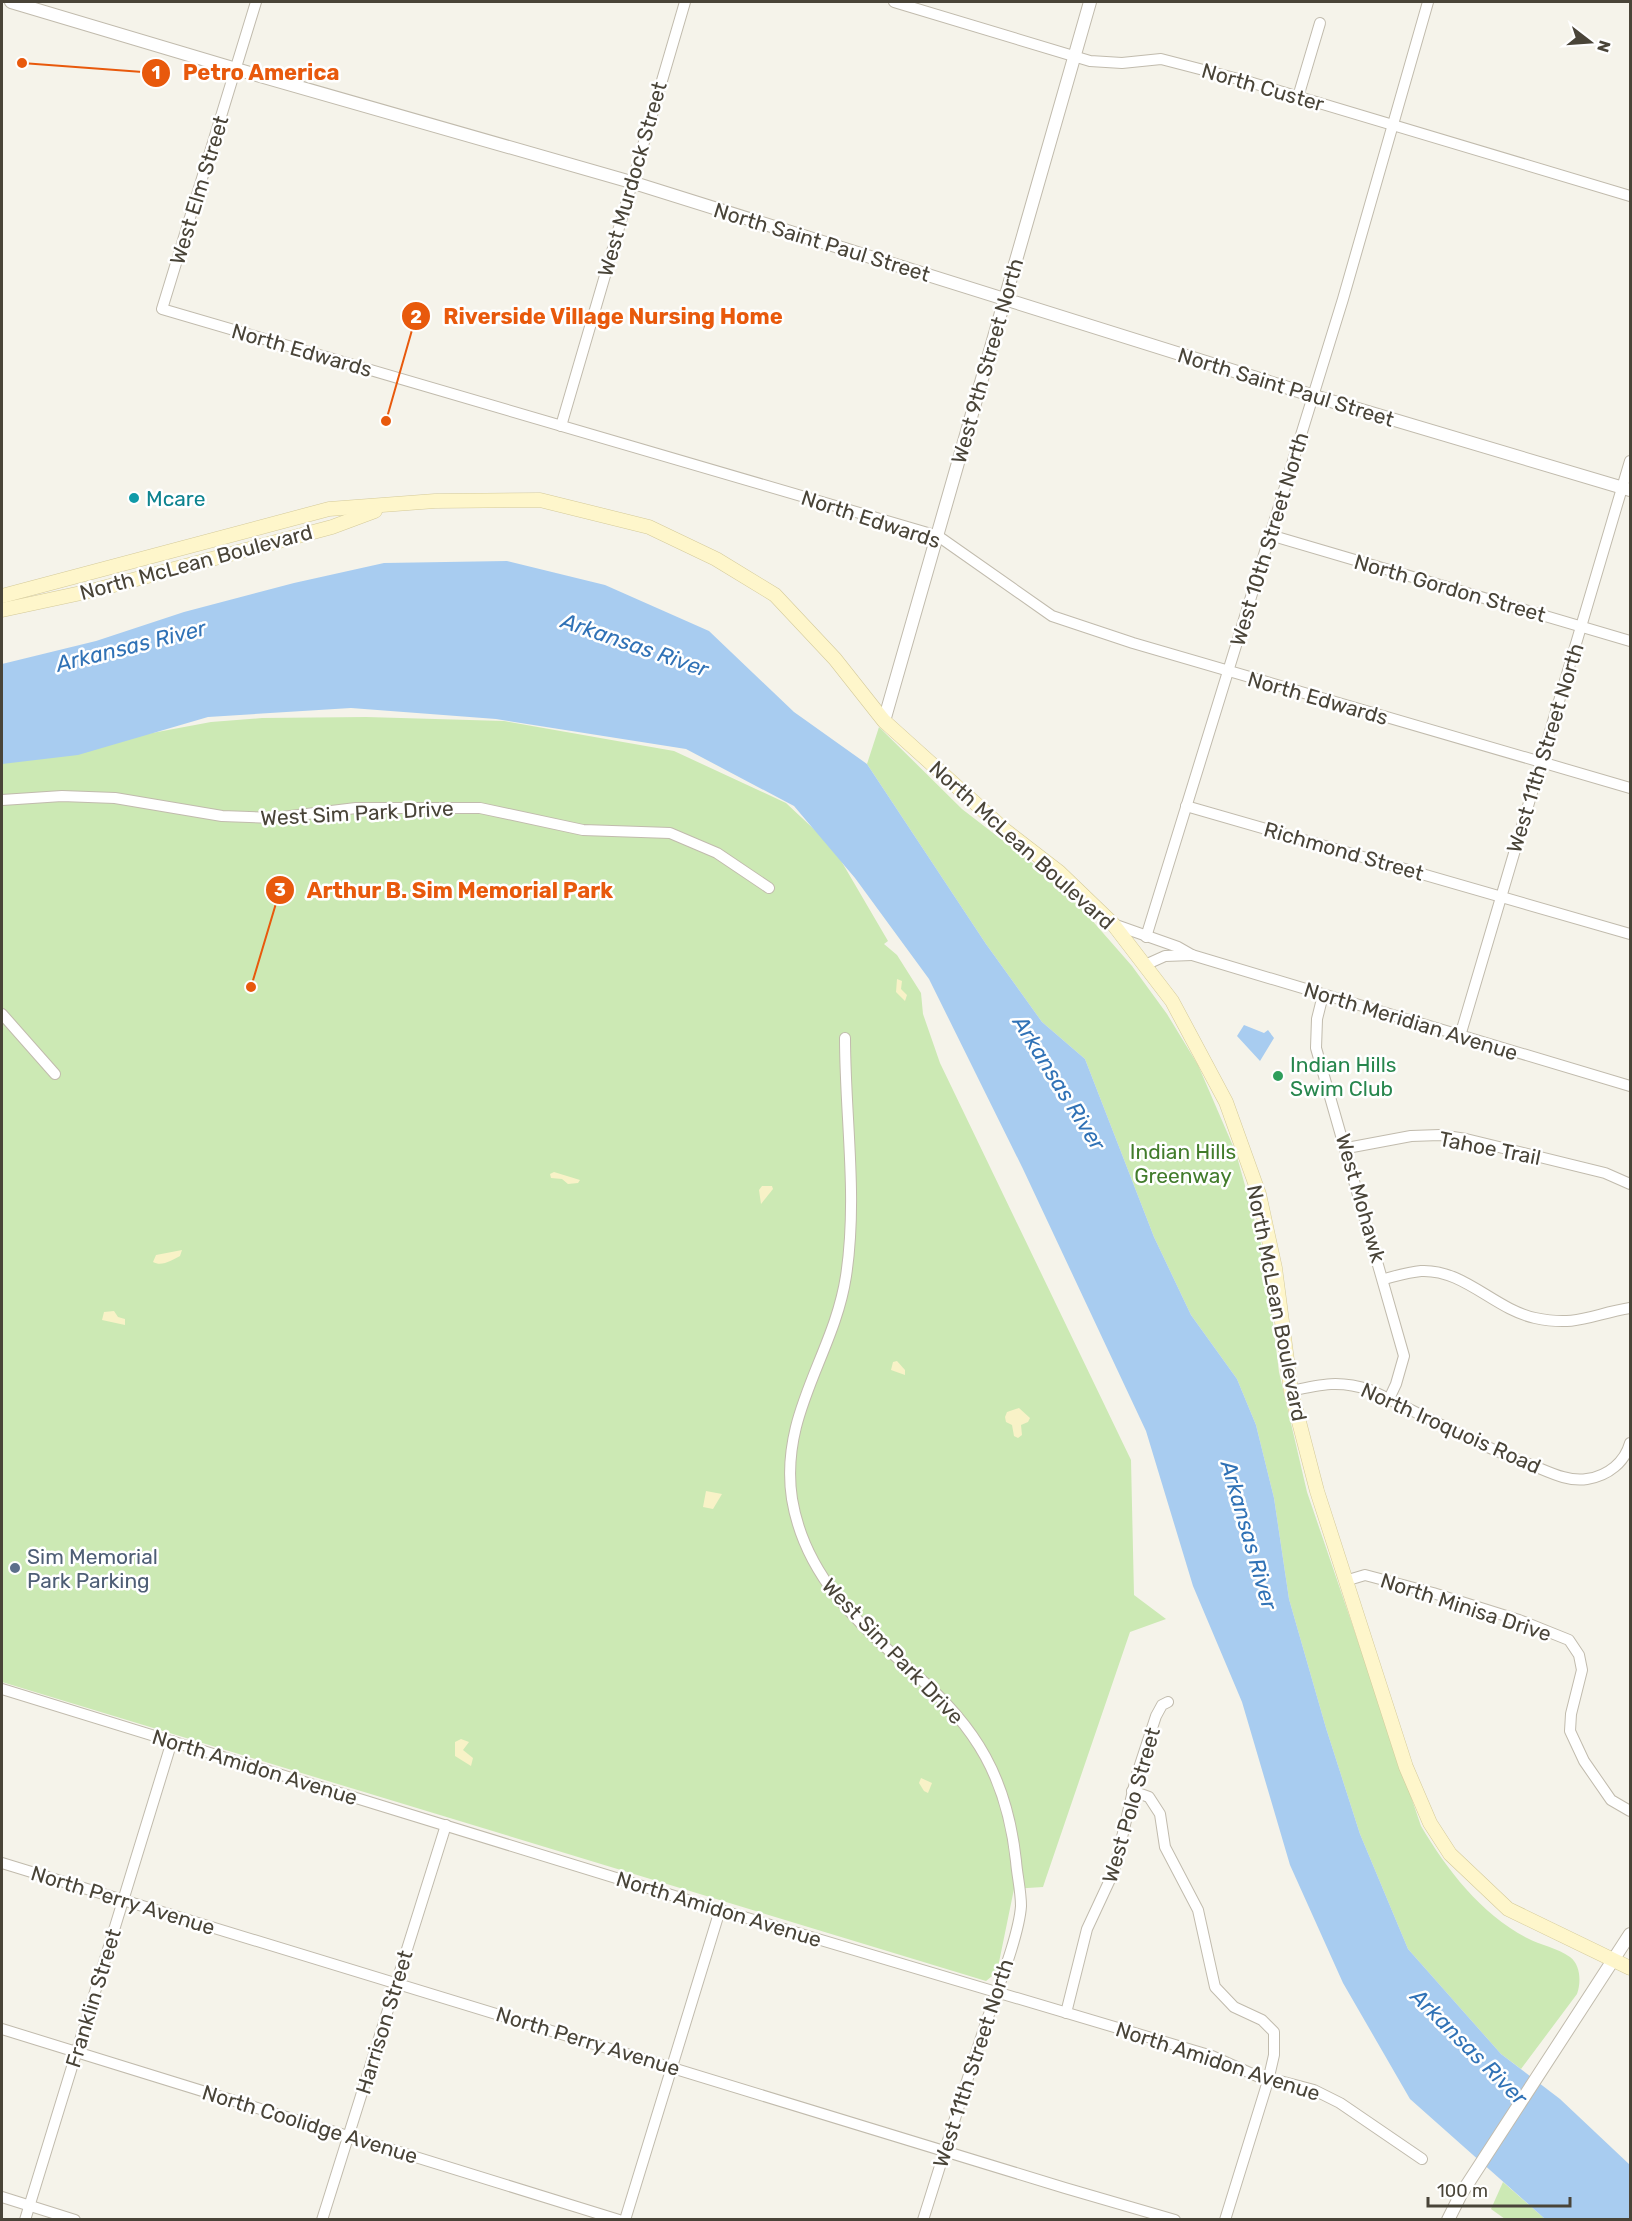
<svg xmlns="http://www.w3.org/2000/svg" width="1632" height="2221" font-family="Rubik,sans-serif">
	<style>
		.green { fill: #cce9b4 }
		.sand { fill: #f8f2c7 }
		.water { fill: #a8ccf0 }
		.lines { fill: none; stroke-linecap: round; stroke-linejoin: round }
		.minor-casing { stroke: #c1bbad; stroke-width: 12 }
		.tertiary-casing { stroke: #c1bbad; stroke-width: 14 }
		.secondary-casing { stroke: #d4ca9a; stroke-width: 15 }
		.minor { stroke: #fff; stroke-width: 10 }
		.tertiary { stroke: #fff; stroke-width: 12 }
		.secondary { stroke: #fef6cb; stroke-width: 14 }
		.culture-dot { fill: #0f9aa8; stroke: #fff; stroke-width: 2 }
		.leisure-dot { fill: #2e9e5b; stroke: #fff; stroke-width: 2 }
		.service-dot { fill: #5c6f8a; stroke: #fff; stroke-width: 2 }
		.labels { text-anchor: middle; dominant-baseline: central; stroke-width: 5; stroke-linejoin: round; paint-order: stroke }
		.street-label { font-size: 21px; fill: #494438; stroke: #fff }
		.culture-label { font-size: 21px; fill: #0d838f; stroke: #fff; text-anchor: start }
		.leisure-label { font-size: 21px; fill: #27864d; stroke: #fff; text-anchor: start }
		.park-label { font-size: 21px; fill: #427c2b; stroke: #fff }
		.service-label { font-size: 21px; fill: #4e5e75; stroke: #fff; text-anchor: start }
		.water-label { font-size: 22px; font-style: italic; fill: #3072b6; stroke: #fff }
		.leader { fill: none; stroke: #e8590c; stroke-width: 2 }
		.callout-dot { fill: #e8590c; stroke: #fff; stroke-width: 2 }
		.mark-label { font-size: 18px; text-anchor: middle; font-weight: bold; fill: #fff }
		.callout-label { font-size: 22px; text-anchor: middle; font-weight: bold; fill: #e8590c; stroke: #fff; stroke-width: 5; stroke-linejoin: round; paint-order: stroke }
	</style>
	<rect width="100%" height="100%" fill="#f5f3ea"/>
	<g class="green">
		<path d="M366,717L504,721L674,751L786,803L833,847L888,941L884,944L897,955L921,993L923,1014L940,1063L1131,1460L1134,1595L1166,1619L1130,1632L1046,1878L1043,1887L1014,1889L997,1972L986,1981L2,1682V761L211,722L262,718Z"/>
		<path d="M879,727L962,809L1049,876L1082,909L1132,966L1167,1014L1198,1065L1236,1153L1265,1258L1279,1372L1307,1492L1421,1826C1447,1870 1481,1914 1527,1938C1540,1945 1558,1948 1570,1957C1581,1965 1581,1983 1577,1994L1521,2069L1501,2054L1408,1949L1360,1834L1326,1728L1289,1599L1274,1498L1256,1425L1237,1379L1191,1315L1154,1237L1085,1059L1042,1022L986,944L867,764Z"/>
		<path d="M1503,2182L1545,2219H1505L1491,2209Z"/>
	</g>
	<g class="sand">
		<path d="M897,979L902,981L901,989L907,995L905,1001L896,992Z"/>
		<path d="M554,1172L580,1180L578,1183L568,1184L562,1179L551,1178L550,1174Z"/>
		<path d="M762,1186H772L773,1189L761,1204L759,1190Z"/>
		<path d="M182,1250L180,1256C172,1260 162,1267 153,1262L156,1255Z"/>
		<path d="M114,1311L118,1317L125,1319V1325L102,1320L104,1312Z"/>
		<path d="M897,1361L905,1370V1375L891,1370L893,1362Z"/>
		<path d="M1019,1408L1030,1418L1028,1422L1021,1425L1022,1435L1018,1438L1014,1436L1012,1425L1006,1422L1005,1417L1007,1412Z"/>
		<path d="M706,1491L722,1494L713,1509L703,1507Z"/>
		<path d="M461,1739L469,1742L463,1750L473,1758L471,1766L455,1756V1742Z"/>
		<path d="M921,1778L932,1783L928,1793L924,1791L919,1783Z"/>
	</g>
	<g class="water">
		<path d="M507,561L605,585L709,631L794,712L867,764L986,944L1042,1022L1085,1059L1154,1237L1191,1315L1237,1379L1256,1425L1274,1498L1289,1599L1326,1728L1360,1834L1408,1949L1501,2054L1560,2099L1630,2165V2219H1545L1410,2099L1343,1983L1290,1865L1242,1702L1193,1586L1146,1431L1023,1169L929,979L855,878L794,806L686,749L496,719L351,708L208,717L78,755L2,764V664L96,641L184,612L294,583L384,563Z"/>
		<path d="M1244,1025L1264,1033L1268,1030L1274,1038L1260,1061L1237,1036Z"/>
	</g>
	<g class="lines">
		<g class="minor-casing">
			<g id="minor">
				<path d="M256,2L162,309L938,536L1052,616L1133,643L1630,788"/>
				<path d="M894,2L1090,61L1122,63L1161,59L1246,81L1630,196"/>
				<path d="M1298,97L1320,23"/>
				<path d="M561,426L685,2"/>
				<path d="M1270,535L1630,641"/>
				<path d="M2,800L62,796L115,798L222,816L274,818L356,808H480L583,830L670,833L717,853L769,888"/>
				<path d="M1186,806L1630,934"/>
				<path d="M1113,924L1178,947L1192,955L1630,1086"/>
				<path d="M1146,937L1343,299L1428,2"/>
				<path d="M1145,965L1165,956L1192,955"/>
				<path d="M1323,995L1317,1019L1316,1048L1404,1356L1396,1384L1389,1399"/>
				<path d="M2,1014L55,1074"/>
				<path d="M1460,1036L1630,461"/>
				<path d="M845,1038C845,1117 858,1197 846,1276C834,1355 779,1414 792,1499C805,1577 859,1624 915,1674C977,1727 1007,1779 1016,1861C1017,1875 1021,1891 1021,1906C1019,1936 996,1993 986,2023C964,2088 944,2154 923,2220"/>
				<path d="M1347,1148L1411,1136L1440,1135L1466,1139L1605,1173L1630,1184"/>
				<path d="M1384,1279C1396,1276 1409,1272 1421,1271C1464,1269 1494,1309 1535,1318C1578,1327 1592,1314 1630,1308"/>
				<path d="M1291,1391C1322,1384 1340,1380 1370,1390C1425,1416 1477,1445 1534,1466C1551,1473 1569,1482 1587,1479C1608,1476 1625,1462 1630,1443"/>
				<path d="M1345,1581L1365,1575L1433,1593L1519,1620L1569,1640L1579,1655L1582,1670L1571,1714L1570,1731L1584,1761L1611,1800L1630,1811"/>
				<path d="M2,1689L720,1910L1212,2056L1268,2081H1280L1314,2090L1340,2103L1422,2159"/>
				<path d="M1132,1791L1149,1797L1160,1814L1165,1847L1198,1910L1215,1987L1234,2007L1262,2020L1274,2032V2055L1268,2081L1225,2220"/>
				<path d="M2,1863L1065,2188L1175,2220"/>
				<path d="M1066,2013L1087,1929L1114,1871L1137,1774L1156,1716L1162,1705L1168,1702"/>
				<path d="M2,2029L619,2220"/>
				<path d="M2,2197L75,2220"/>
				<path d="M25,2220L172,1741"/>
				<path d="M322,2220L446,1825"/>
				<path d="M625,2220L720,1910"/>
			</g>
		</g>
		<g class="tertiary-casing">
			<g id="tertiary">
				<path d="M11,2L236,69L631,182L1314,396L1630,490"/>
				<path d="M884,721L1090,2"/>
				<path d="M1448,2220L1461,2194L1630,1934"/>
			</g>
		</g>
		<g class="secondary-casing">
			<g id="secondary">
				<path d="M2,596L329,509L435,501L540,500L649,527L716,559L775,595L835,659L884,721L1006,831L1059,872L1113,924L1172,1001L1226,1102L1259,1194L1275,1268L1291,1391L1317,1491L1406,1767L1430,1823L1450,1854L1508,1909L1630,1968"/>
				<path d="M2,610L95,590L332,527L375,511"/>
			</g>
		</g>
		<use href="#minor" class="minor"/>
		<use href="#tertiary" class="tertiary"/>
		<use href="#secondary" class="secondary"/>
	</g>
	<circle class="culture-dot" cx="134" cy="498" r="6"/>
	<circle class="leisure-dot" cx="1278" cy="1076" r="6"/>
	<circle class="service-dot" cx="15" cy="1568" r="6"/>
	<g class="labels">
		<g class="street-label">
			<text transform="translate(1263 87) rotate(16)">North Custer</text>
			<text transform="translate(632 179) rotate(-74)">West Murdock Street</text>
			<text transform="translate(199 190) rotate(-73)">West Elm Street</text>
			<text transform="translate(822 242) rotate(17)">North Saint Paul Street</text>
			<text transform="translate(302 350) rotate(16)">North Edwards</text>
			<text transform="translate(987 361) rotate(-74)">West 9th Street North</text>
			<text transform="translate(1286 387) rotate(17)">North Saint Paul Street</text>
			<text transform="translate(871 519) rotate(18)">North Edwards</text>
			<text transform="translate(1269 539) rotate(-73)">West 10th Street North</text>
			<text transform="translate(196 562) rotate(-15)">North McLean Boulevard</text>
			<text transform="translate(1450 588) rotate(16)">North Gordon Street</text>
			<text transform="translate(1318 698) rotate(16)">North Edwards</text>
			<text transform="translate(1545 748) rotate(-73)">West 11th Street North</text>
			<text transform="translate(357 813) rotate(-3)">West Sim Park Drive</text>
			<text transform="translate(1022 845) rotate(42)">North McLean Boulevard</text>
			<text transform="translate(1344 851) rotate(16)">Richmond Street</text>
			<text transform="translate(1411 1021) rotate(17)">North Meridian Avenue</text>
			<text transform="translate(1490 1148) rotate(11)">Tahoe Trail</text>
			<text transform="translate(1361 1198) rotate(74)">West Mohawk</text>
			<text transform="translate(1277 1303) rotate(79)">North McLean Boulevard</text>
			<text transform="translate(1451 1428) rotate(24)">North Iroquois Road</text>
			<text transform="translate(1466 1607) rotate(18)">North Minisa Drive</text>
			<text transform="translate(893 1651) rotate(46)">West Sim Park Drive</text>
			<text transform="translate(255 1767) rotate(17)">North Amidon Avenue</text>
			<text transform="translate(1131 1805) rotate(-74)">West Polo Street</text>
			<text transform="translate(123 1900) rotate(17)">North Perry Avenue</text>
			<text transform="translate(719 1909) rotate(17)">North Amidon Avenue</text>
			<text transform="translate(93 1998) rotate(-73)">Franklin Street</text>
			<text transform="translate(384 2022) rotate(-73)">Harrison Street</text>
			<text transform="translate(588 2041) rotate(17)">North Perry Avenue</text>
			<text transform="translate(1218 2061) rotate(18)">North Amidon Avenue</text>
			<text transform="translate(973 2063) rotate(-72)">West 11th Street North</text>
			<text transform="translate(310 2124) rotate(17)">North Coolidge Avenue</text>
		</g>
		<g class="culture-label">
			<text x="146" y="498">Mcare</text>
		</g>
		<g class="leisure-label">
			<text x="1290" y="1064">Indian Hills<tspan x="1290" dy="24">Swim Club</tspan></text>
		</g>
		<g class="park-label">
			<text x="1183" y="1151">Indian Hills<tspan x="1183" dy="24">Greenway</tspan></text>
		</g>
		<g class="service-label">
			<text x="27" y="1556">Sim Memorial<tspan x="27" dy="24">Park Parking</tspan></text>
		</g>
		<g class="water-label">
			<text transform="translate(635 645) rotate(19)">Arkansas River</text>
			<text transform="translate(131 646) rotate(-14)">Arkansas River</text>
			<text transform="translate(1059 1083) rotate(58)">Arkansas River</text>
			<text transform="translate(1249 1535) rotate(74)">Arkansas River</text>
			<text transform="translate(1469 2047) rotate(45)">Arkansas River</text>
		</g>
	</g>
	<path class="leader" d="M22 63L156 73M386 421L416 316M251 987L280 890"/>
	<g class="callout-dot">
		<circle cx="22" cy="63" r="6"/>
		<circle cx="386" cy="421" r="6"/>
		<circle cx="251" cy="987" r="6"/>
		<circle cx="156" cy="73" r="15"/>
		<circle cx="416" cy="316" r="15"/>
		<circle cx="280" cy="890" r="15"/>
	</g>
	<g class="mark-label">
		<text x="156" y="79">1</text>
		<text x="416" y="323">2</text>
		<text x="280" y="896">3</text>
	</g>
	<g class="callout-label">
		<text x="261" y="80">Petro America</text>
		<text x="613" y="324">Riverside Village Nursing Home</text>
		<text x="460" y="898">Arthur B. Sim Memorial Park</text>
	</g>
	<rect width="1632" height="2221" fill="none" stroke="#494438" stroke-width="6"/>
	<g transform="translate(1590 42) rotate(107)" stroke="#ffffff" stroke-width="4.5" paint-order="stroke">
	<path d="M0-4.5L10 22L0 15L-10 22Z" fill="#494438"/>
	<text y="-9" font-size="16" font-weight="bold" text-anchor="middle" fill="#494438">N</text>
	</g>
	<path d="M1428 2197v9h142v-9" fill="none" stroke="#494438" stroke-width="3"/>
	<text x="1437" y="2197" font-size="18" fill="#494438" stroke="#ffffff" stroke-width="4.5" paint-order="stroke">100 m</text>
</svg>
